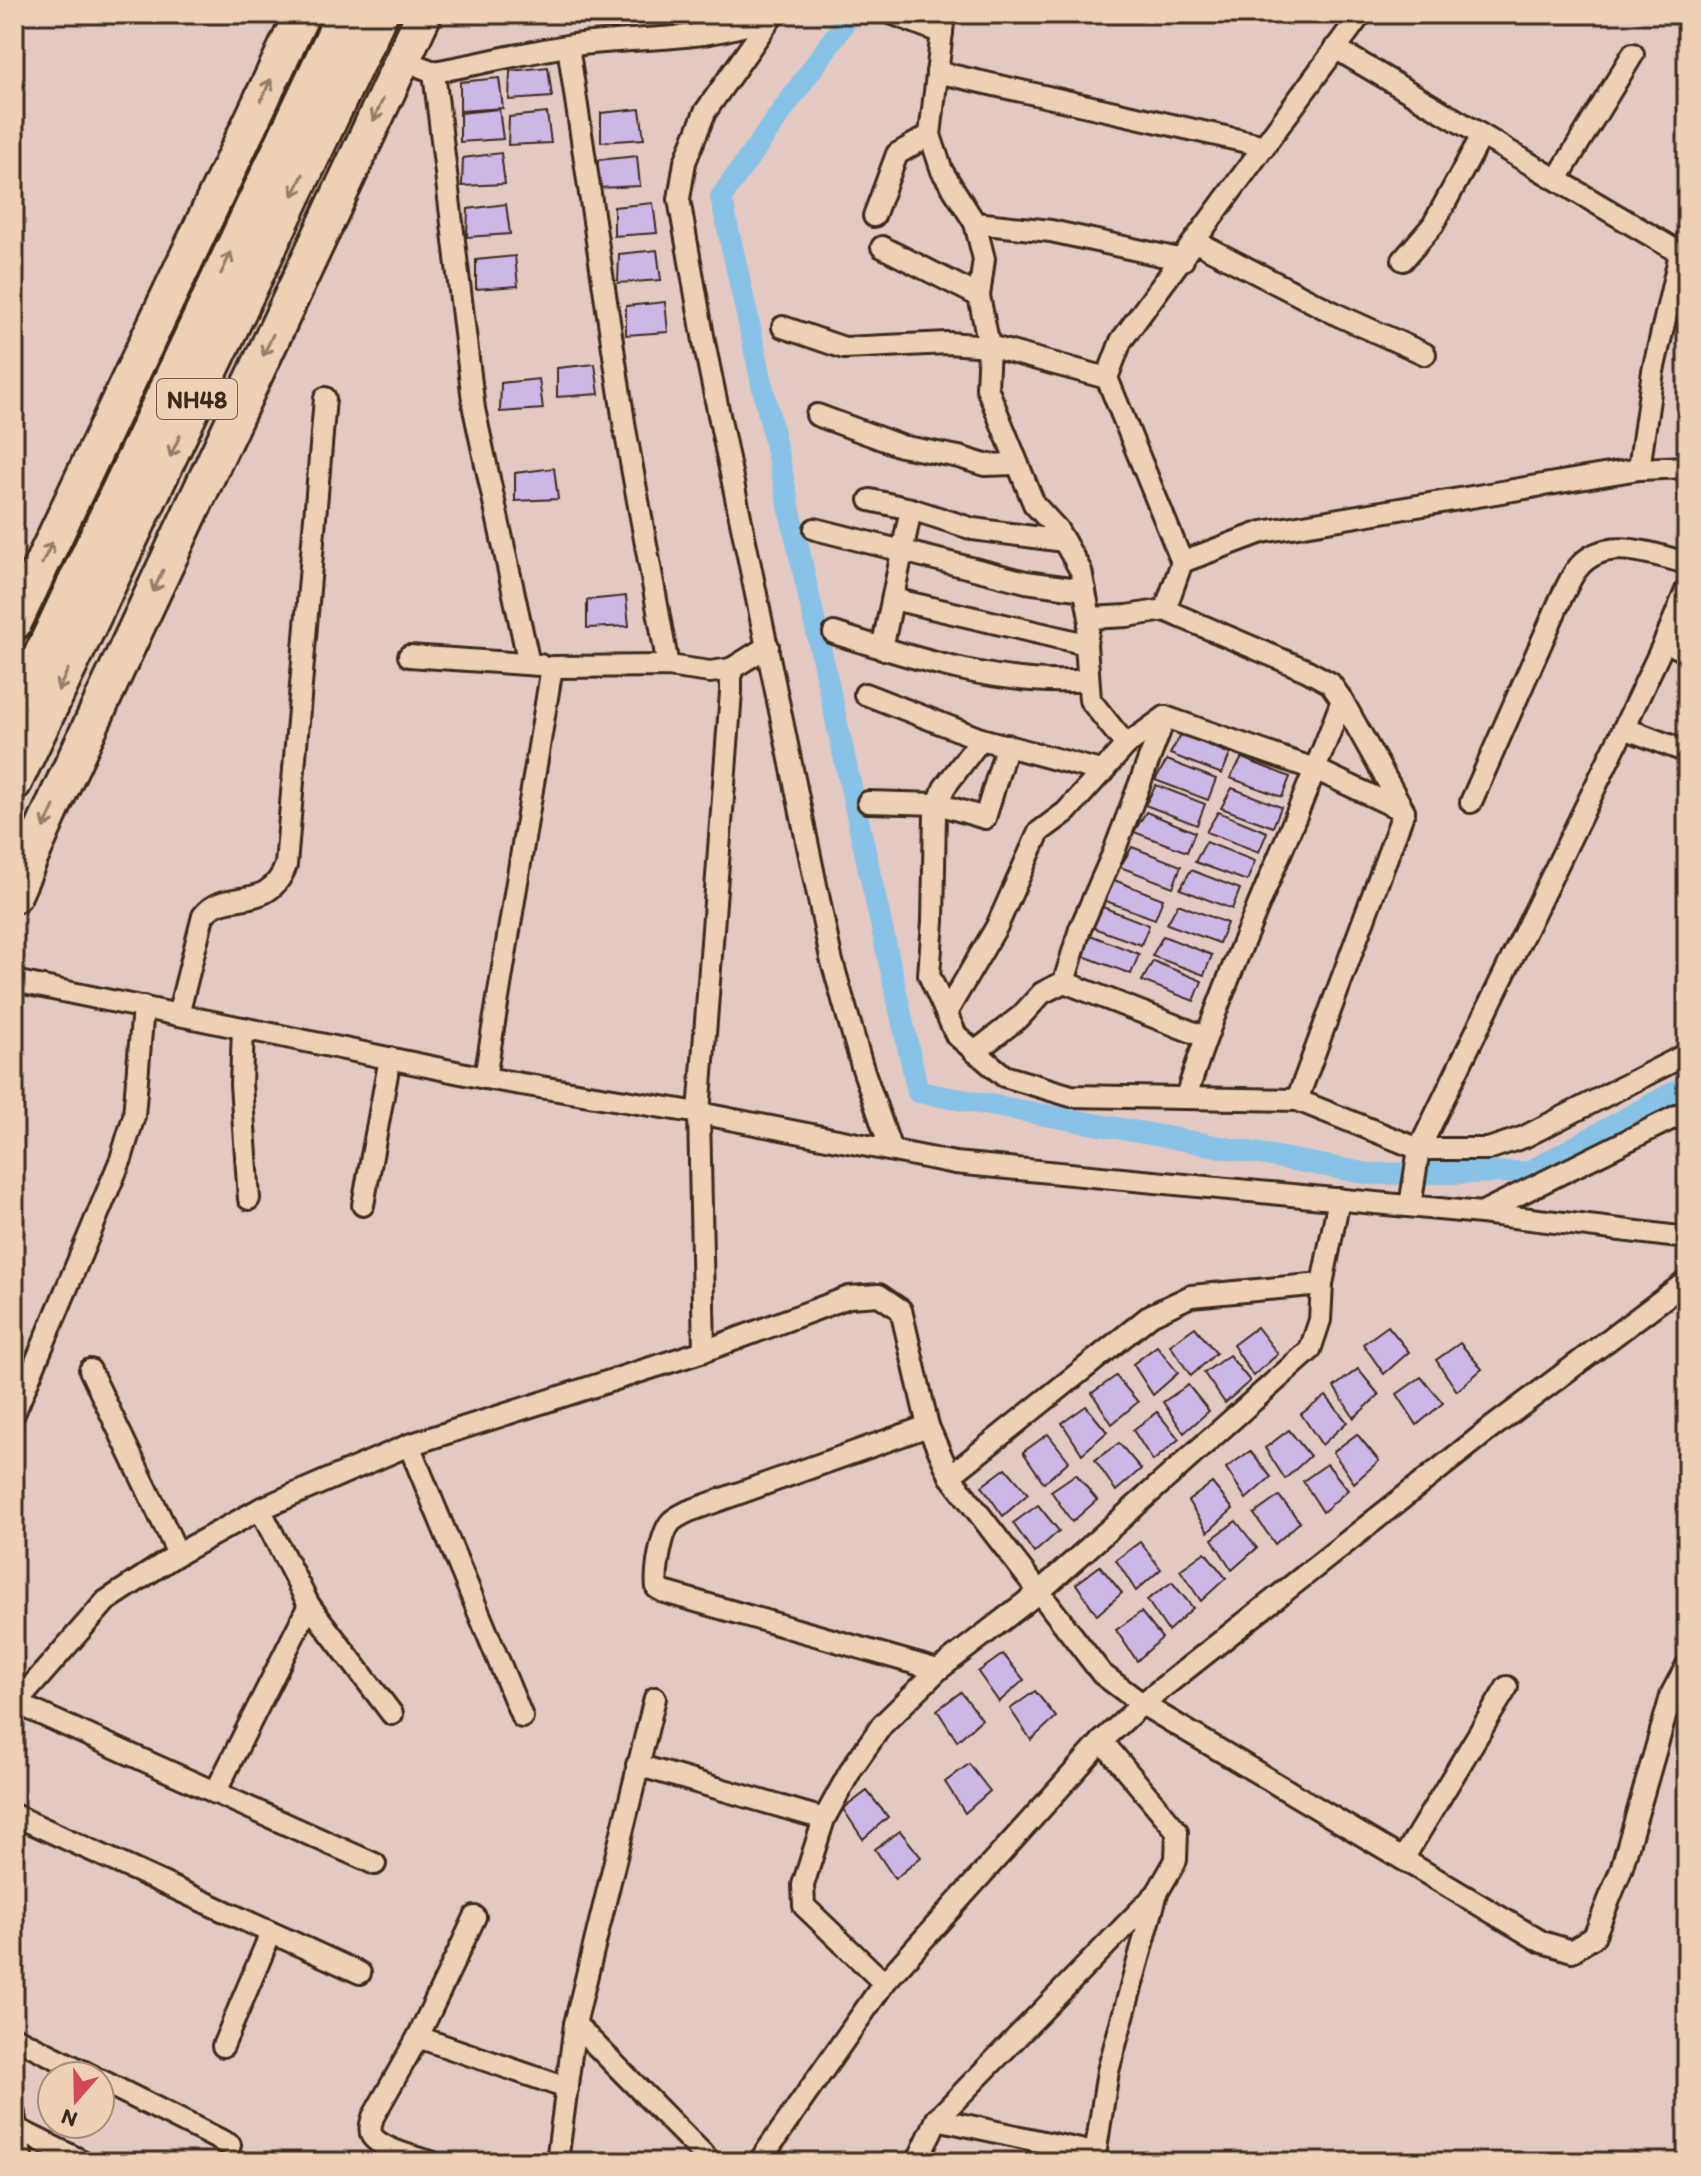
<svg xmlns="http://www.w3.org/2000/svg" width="1701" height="2176" font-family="Itim,sans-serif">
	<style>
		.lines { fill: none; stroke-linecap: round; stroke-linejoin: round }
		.canal { stroke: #89c2e7; stroke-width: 22 }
		.building { fill: #cdb7e6; stroke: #3b2a1e; stroke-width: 2 }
		.minor-casing { stroke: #3b2a1e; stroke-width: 26 }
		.trunk-casing { stroke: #3b2a1e; stroke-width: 40 }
		.minor { stroke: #eed1b4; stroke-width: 20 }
		.trunk { stroke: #eed1b4; stroke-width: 34 }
		.oneway { stroke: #947e69 }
		.labels { text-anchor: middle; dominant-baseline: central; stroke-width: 7; stroke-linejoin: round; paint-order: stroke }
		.shield { fill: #eed1b4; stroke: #715c4b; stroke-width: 2 }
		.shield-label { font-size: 24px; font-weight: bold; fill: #3b2a1e }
	</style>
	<rect width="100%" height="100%" fill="#e4c9c3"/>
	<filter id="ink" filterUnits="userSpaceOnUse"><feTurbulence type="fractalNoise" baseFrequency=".0125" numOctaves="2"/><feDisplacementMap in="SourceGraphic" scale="16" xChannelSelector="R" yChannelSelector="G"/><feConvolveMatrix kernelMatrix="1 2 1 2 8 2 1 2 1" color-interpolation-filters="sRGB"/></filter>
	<g filter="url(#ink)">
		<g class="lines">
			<path class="canal" d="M851,14L721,197L918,1092L1370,1174L1529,1172L1687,1085"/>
		</g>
		<g class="building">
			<path d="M548,67L552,97L509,100L510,71Z"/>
			<path d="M499,78L503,108L460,111V82Z"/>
			<path d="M499,109L503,139L460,142V113Z"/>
			<path d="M640,109L644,139L601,142V113Z"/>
			<path d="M547,113L551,143L508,145L509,117Z"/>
			<path d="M501,153L505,184L462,186L463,158Z"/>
			<path d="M637,156L640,186L598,188V160Z"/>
			<path d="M653,203L657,233L614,236V207Z"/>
			<path d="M506,204L510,234L467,237L468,209Z"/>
			<path d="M657,250L661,280L618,283L619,254Z"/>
			<path d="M515,256L518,286L476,289V260Z"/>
			<path d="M665,302L668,332L626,335V306Z"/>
			<path d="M595,364L599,394L557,397V368Z"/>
			<path d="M539,379L543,409L500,412L501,383Z"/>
			<path d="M554,468L558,499L515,501V473Z"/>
			<path d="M626,596L629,626L587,628V600Z"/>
			<path d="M1181,734L1230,754L1222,774L1170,754Z"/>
			<path d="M1242,758L1290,777L1282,797L1230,778Z"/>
			<path d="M1167,760L1216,779L1208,800L1155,780Z"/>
			<path d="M1156,785L1205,804L1197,825L1145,805Z"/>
			<path d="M1232,788L1281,807L1273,827L1221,808Z"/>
			<path d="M1146,812L1195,832L1187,852L1134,832Z"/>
			<path d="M1218,812L1267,832L1259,852L1206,832Z"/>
			<path d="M1206,842L1255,861L1247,881L1195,862Z"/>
			<path d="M1132,847L1181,866L1173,887L1120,867Z"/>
			<path d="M1191,870L1240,889L1232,909L1180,889Z"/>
			<path d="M1114,880L1163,899L1155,919L1103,900Z"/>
			<path d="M1178,904L1227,923L1219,943L1167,924Z"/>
			<path d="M1100,906L1149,925L1141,945L1088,926Z"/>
			<path d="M1090,935L1139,954L1131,974L1078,954Z"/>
			<path d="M1163,936L1212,955L1204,975L1152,956Z"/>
			<path d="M1153,961L1202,981L1194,1001L1142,981Z"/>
			<path d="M1388,1326L1409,1352L1384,1374L1363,1344Z"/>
			<path d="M1195,1327L1216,1353L1191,1376L1170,1345Z"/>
			<path d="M1257,1327L1278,1354L1253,1376L1233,1345Z"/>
			<path d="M1460,1343L1482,1369L1457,1391L1436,1360Z"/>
			<path d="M1157,1346L1178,1373L1153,1395L1133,1364Z"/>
			<path d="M1229,1355L1250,1381L1225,1403L1204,1373Z"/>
			<path d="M1358,1369L1379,1395L1354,1418L1334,1387Z"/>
			<path d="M1116,1376L1138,1402L1112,1424L1092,1393Z"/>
			<path d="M1421,1377L1443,1403L1417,1425L1397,1394Z"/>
			<path d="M1188,1385L1209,1411L1184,1433L1163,1402Z"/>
			<path d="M1326,1396L1347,1422L1322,1445L1301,1414Z"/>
			<path d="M1086,1406L1107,1432L1082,1454L1062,1423Z"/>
			<path d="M1157,1412L1179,1439L1153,1461L1133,1430Z"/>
			<path d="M1289,1430L1310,1456L1285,1479L1265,1448Z"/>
			<path d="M1048,1434L1069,1461L1044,1483L1023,1452Z"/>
			<path d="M1357,1434L1379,1461L1354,1483L1333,1452Z"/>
			<path d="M1119,1443L1141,1469L1116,1491L1095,1460Z"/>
			<path d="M1250,1451L1271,1477L1246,1499L1226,1468Z"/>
			<path d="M1327,1464L1348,1490L1323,1512L1303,1481Z"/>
			<path d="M1006,1468L1028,1494L1003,1516L982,1486Z"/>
			<path d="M1076,1474L1097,1500L1072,1522L1051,1491Z"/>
			<path d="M1212,1483L1233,1509L1208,1532L1188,1501Z"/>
			<path d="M1279,1496L1300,1522L1275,1544L1254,1514Z"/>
			<path d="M1038,1505L1059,1531L1034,1553L1013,1523Z"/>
			<path d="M1236,1521L1257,1548L1232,1570L1212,1539Z"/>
			<path d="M1140,1542L1161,1569L1136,1591L1116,1560Z"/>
			<path d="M1205,1552L1226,1578L1201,1601L1180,1570Z"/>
			<path d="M1100,1566L1122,1593L1097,1615L1076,1584Z"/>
			<path d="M1172,1582L1193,1608L1168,1631L1147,1600Z"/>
			<path d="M1141,1612L1162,1638L1137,1661L1116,1630Z"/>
			<path d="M1003,1654L1024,1680L999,1702L978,1672Z"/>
			<path d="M1035,1691L1056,1717L1031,1740L1010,1709Z"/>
			<path d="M961,1692L982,1719L957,1741L937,1710Z"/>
			<path d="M969,1764L990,1791L965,1813L945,1782Z"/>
			<path d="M867,1791L888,1817L863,1839L843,1809Z"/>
			<path d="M900,1831L921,1857L895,1879L875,1849Z"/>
		</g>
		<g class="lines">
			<g class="minor-casing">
				<g id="minor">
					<path d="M893,14L942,33"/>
					<path d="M944,14L930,135L942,171L975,223L1051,231L1183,260"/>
					<path d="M773,15L705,112L685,162L679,199L705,347L831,958L862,1066L891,1150"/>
					<path d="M568,46L625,429L668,666"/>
					<path d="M1335,48L1687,257"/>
					<path d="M421,67L434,72C478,64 523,53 567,46C631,36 717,43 774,14"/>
					<path d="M434,72L474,409L529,664"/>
					<path d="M937,72L1265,146"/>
					<path d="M1557,179L1633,54"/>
					<path d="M874,216L897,154L930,135"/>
					<path d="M975,223L984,259L979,296L989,346L987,388L1034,504L1057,529L1081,571L1090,618L1086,644L1090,700L1126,745L1165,717L1317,770L1404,811"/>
					<path d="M1196,242L1340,316L1425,354"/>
					<path d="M882,247L979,296"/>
					<path d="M1403,260L1433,225L1481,137"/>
					<path d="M783,327L844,348L948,343L989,346L1107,378L1182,562"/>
					<path d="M1107,378L1121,341L1361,14"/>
					<path d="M817,415L901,446L959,457L985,465L1015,464"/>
					<path d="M1639,469L1653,371L1680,254L1687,240"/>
					<path d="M870,500L911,509L973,529L1064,541"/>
					<path d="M815,529L1026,582L1085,590"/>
					<path d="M893,599L1086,644"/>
					<path d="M1165,610L1306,670L1330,683L1342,700C1293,833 1229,961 1186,1097"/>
					<path d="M1090,618L1127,616L1165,610L1182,562L1262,532L1639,469L1687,467"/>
					<path d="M834,633C912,658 1006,688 1088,680"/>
					<path d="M1665,641L1687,652"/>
					<path d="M882,649L911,509"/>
					<path d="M409,656L540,665"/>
					<path d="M731,669L768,646"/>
					<path d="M865,694L981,739L1104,772"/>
					<path d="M1624,728L1687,752"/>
					<path d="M981,739L944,788L935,813L933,921L929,975L956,1035L1004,1076L1071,1096L1297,1100L1419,1149H1488L1524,1137L1687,1054"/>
					<path d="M868,802L938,804L985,818L1007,745"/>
					<path d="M1471,802L1562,596C1567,587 1571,576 1578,568C1605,534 1653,555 1687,563"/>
					<path d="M14,981L485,1078L699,1113L955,1163L1481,1213L1687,1238"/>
					<path d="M1064,982L1205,1037"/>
					<path d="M946,1013L997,926L1039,832L1066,812L1126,745"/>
					<path d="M178,1015L203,916C225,886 268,915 286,865L325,398"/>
					<path d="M243,1028L241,1084L249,1199"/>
					<path d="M975,1052L1021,1016L1042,993L1064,982L1080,929L1113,854L1165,717"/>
					<path d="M485,1078L552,667L668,666L710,672L731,669V692L699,1113L704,1351"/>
					<path d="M1297,1100L1404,811L1342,700"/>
					<path d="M363,1205L390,1058"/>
					<path d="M1410,1206L1419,1149L1624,728L1665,641L1687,588"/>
					<path d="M1481,1213L1687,1111"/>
					<path d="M1687,1281L1486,1432L1142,1704L1542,1942L1572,1951L1594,1937L1621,1870L1672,1693L1687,1665"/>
					<path d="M90,1370L178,1554"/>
					<path d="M14,1414L121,1159L134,1116L143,1007"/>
					<path d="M928,1426L689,1511C683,1514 676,1517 671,1522C661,1533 655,1573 657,1588L664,1592L938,1670"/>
					<path d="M409,1445L522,1717"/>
					<path d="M950,1476L1151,1315L1191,1296L1322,1284L1339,1199"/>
					<path d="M260,1509L309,1605L392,1714"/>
					<path d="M16,1703L375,1864"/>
					<path d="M14,1706L106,1601L178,1554L260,1509L409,1445L704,1351L849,1297L879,1295L901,1310L928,1426L950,1476L1102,1674L1142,1704L1102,1741L884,1983L759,2162"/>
					<path d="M637,1765L824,1819L852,1768L882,1725L938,1670L1039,1592L1310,1350L1320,1320L1322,1284"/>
					<path d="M215,1793L309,1605"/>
					<path d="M14,1815L360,1973"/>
					<path d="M824,1819L803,1885L804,1906L884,1983"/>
					<path d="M1403,1859L1507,1687"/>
					<path d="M575,2024L655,1698"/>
					<path d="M14,2037L92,2076"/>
					<path d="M418,2037L567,2088"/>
					<path d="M223,2046L271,1933"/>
					<path d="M100,2080L230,2145"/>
					<path d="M14,2114L22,2162"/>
					<path d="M937,2119L1094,2153"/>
					<path d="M17,2129L84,2162"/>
					<path d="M431,2162C416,2158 381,2149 372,2136C369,2130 371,2124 373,2117L418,2037L475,1917"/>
					<path d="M557,2162L575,2024L711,2162"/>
					<path d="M917,2162L937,2119L1157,1893L1176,1860L1177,1831L1102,1741"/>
					<path d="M1094,2162L1108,2071L1156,1896"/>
				</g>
			</g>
			<g class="trunk-casing">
				<g id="trunk">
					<path d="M14,623L302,14"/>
					<path d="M14,713L344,14"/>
					<path d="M14,783L380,14"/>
					<path d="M14,895L59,793L424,14"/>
				</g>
			</g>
			<use href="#minor" class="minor"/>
			<use href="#trunk" class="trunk"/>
		</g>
		<defs><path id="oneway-shaft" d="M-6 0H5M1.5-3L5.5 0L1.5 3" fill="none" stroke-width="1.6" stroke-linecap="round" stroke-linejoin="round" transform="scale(2)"/></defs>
		<g class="oneway">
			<use href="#oneway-shaft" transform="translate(266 90) rotate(-65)"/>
			<use href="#oneway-shaft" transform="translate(378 110) rotate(115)"/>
			<use href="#oneway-shaft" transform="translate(298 185) rotate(115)"/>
			<use href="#oneway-shaft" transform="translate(226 263) rotate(-65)"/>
			<use href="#oneway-shaft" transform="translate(268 345) rotate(115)"/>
			<use href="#oneway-shaft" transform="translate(175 446) rotate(115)"/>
			<use href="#oneway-shaft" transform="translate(47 553) rotate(-65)"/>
			<use href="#oneway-shaft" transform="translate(158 581) rotate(115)"/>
			<use href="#oneway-shaft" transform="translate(63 680) rotate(115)"/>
			<use href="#oneway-shaft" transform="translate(49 817) rotate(114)"/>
		</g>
	</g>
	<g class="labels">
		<rect class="shield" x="157" y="379" width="80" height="40" rx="6"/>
		<g class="shield-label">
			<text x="197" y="399">NH48</text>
		</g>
	</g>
	<rect width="1701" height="2176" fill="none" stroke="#eed1b4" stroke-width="48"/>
	<rect x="24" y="24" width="1653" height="2128" fill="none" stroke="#3b2a1e" stroke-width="3" filter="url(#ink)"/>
	<g transform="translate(76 2100) rotate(200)"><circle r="38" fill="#eed1b4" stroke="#a68e78" stroke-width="2"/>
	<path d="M0-6L14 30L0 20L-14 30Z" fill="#d1495b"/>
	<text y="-12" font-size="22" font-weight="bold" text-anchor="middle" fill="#3b2a1e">N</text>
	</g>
</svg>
